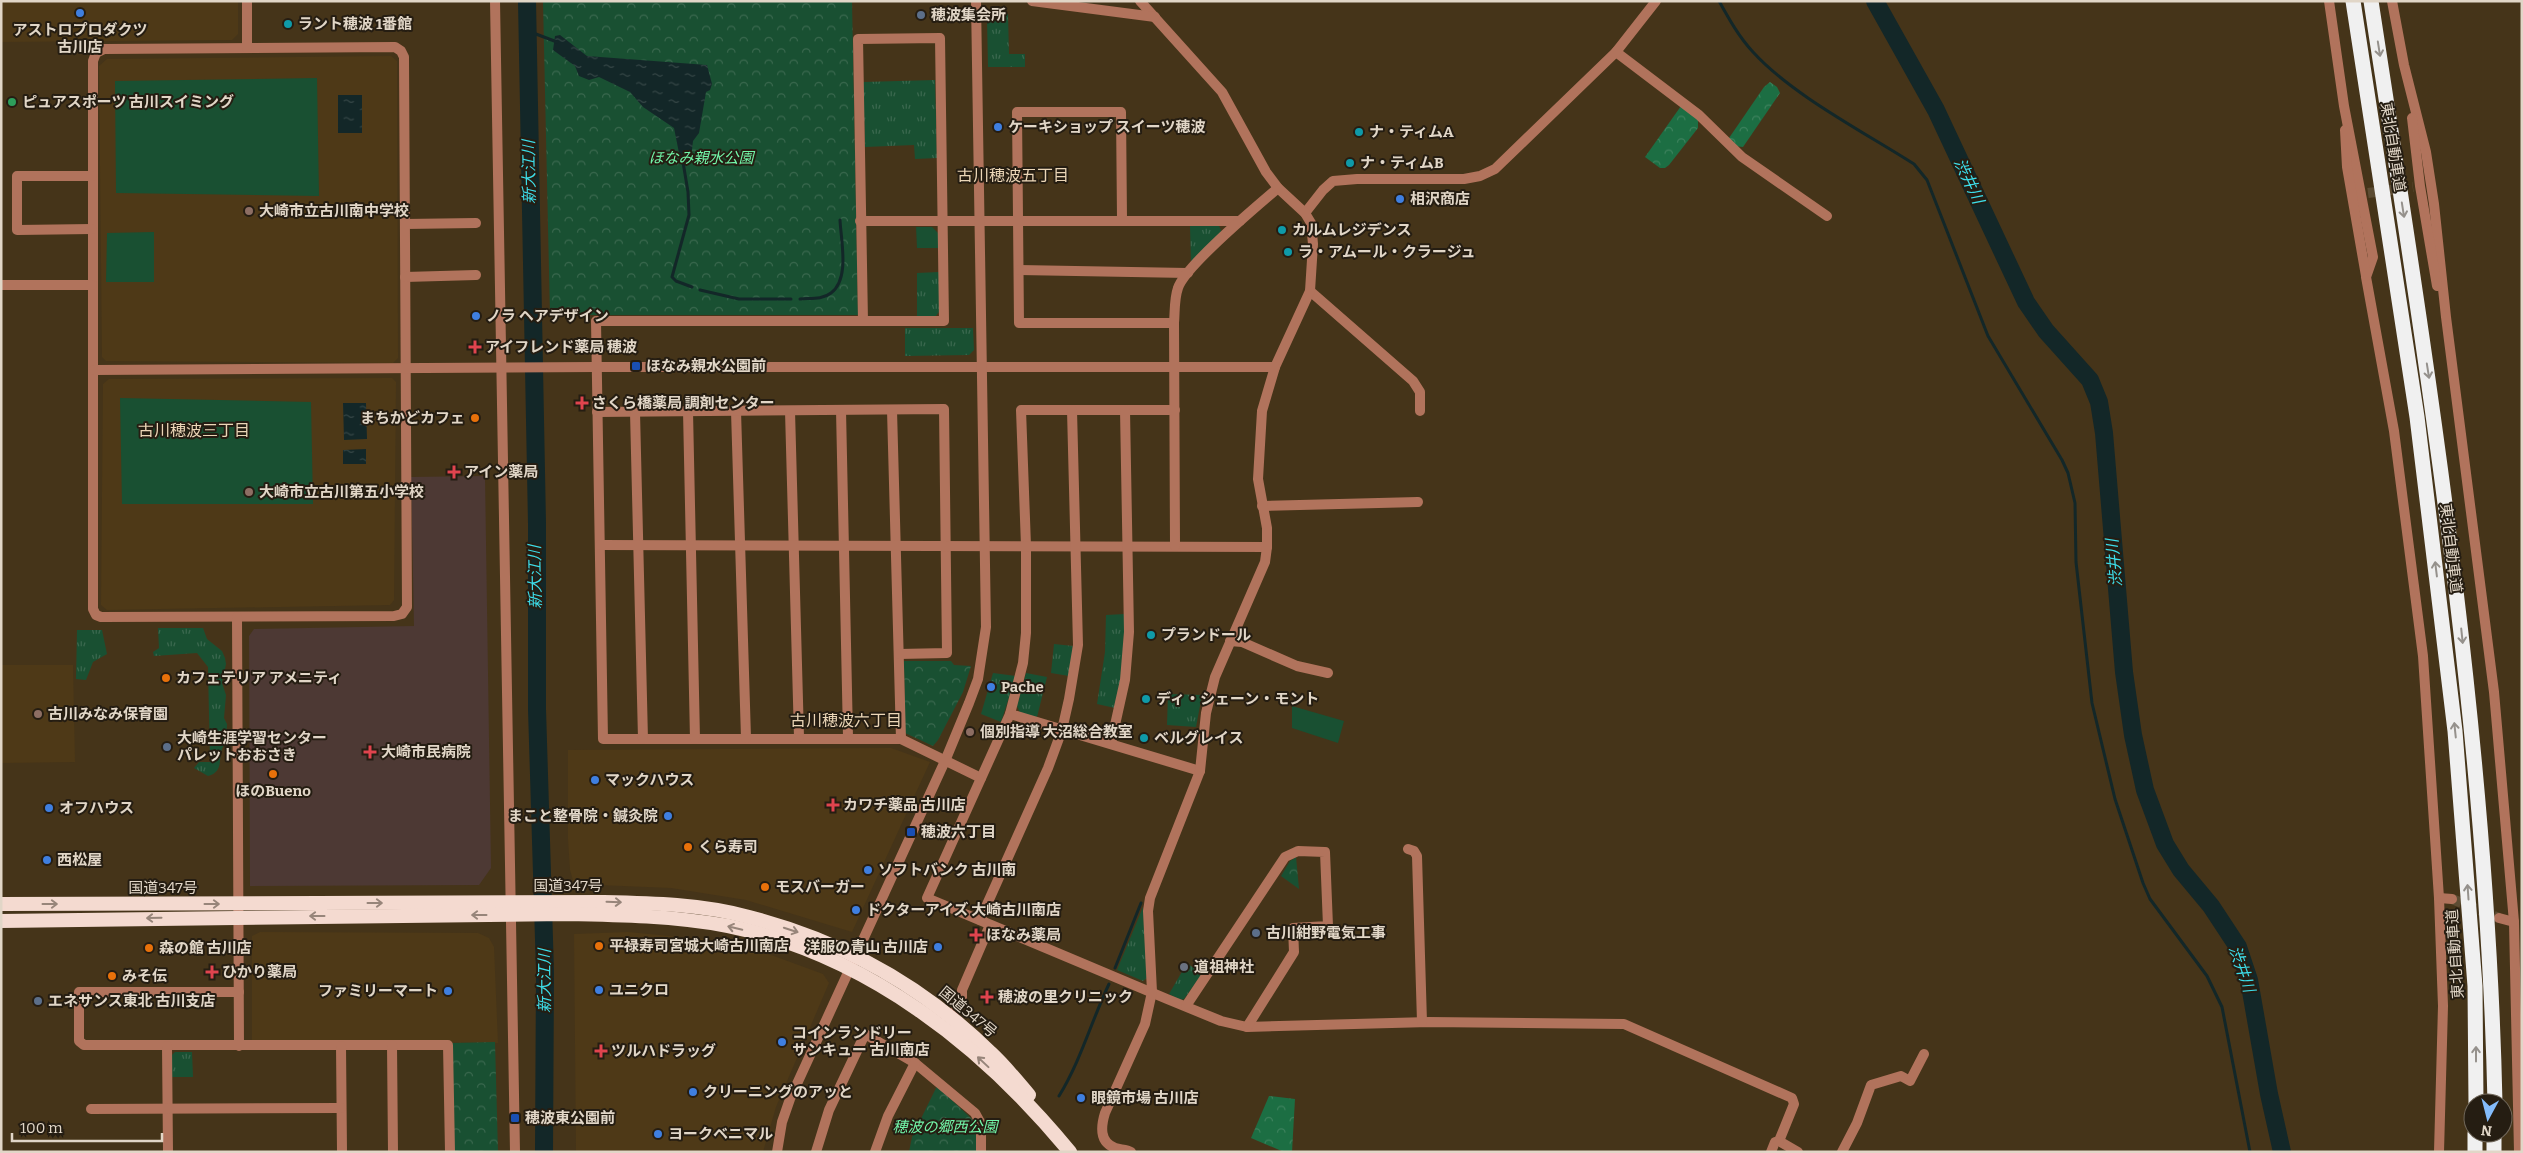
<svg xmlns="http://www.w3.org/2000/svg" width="2523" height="1153" font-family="Bitter,'Noto Sans JP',serif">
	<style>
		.built { fill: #4e3917 }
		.medical { fill: #4d3934 }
		.grass { fill: url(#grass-tufts) }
		.forest { fill: url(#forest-crowns) }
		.park { fill: url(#park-crowns) }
		.garden { fill: #195032 }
		.water { fill: url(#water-ripples) }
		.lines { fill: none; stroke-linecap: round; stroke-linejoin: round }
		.stream { stroke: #132728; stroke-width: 3 }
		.river { stroke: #132728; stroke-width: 18 }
		.minor-tunnel { stroke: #5c4c33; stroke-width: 10; stroke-dasharray: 10 5; stroke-linecap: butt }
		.minor { stroke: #b1735c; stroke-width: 10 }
		.tertiary { stroke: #b1735c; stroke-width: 10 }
		.trunk { stroke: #f4dad0; stroke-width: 14 }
		.motorway { stroke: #f0f0f0; stroke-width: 15 }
		.oneway { stroke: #95918c }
		.oneway2 { stroke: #97857a }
		.shop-dot { fill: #3f7fe0; stroke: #251d12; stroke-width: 2 }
		.service-dot { fill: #5c6f8a; stroke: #251d12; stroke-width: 2 }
		.culture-dot { fill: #0f9aa8; stroke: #251d12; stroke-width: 2 }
		.leisure-dot { fill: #2e9e5b; stroke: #251d12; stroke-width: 2 }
		.education-dot { fill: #8d6e63; stroke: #251d12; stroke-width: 2 }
		.health-dot { fill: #e0444e; stroke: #251d12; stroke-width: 2 }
		.transit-dot { fill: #1a4fb4; stroke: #251d12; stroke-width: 2 }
		.food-dot { fill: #e8710a; stroke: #251d12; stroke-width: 2 }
		.worship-dot { fill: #6b7280; stroke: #251d12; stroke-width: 2 }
		.labels { text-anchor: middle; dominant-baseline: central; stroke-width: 4; stroke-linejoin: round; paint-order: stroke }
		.poi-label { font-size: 15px; font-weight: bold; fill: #e1d6c7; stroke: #251d12; text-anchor: start }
		.street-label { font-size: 15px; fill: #e1d6c7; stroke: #251d12 }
		.park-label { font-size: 15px; font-style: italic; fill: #72f6a9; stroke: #251d12 }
		.water-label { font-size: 16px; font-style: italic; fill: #3ddde9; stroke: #251d12 }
		.neighbourhood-label { font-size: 16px; fill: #ebd6b7; stroke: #251d12 }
	</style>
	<defs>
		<pattern id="grass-tufts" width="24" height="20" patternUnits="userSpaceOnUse" patternTransform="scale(1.25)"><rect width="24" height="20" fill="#195032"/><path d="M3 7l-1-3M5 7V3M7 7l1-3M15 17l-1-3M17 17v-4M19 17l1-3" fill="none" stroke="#3a684e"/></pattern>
		<pattern id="forest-crowns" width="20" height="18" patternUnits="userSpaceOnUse" patternTransform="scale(1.25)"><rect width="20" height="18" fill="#1c6e43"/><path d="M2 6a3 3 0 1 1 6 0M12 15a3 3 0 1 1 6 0" fill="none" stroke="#3d825d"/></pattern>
		<pattern id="park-crowns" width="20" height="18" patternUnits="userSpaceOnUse" patternTransform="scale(1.25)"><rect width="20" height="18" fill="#195032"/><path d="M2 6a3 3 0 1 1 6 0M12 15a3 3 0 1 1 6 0" fill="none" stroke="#3a684e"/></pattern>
		<pattern id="water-ripples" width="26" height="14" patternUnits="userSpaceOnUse" patternTransform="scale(1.25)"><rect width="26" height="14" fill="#132728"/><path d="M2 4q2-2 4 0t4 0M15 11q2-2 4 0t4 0" fill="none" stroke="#354646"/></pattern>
	</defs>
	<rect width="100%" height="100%" fill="#453419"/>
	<g class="built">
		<path d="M1,1H238V34L232,40L1,42Z"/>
		<path d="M391,56L397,61L398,358L393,363L106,361L102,357L99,66L107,59Z"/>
		<path d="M392,378L396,382L394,600L390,605L107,610L101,605L103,384L109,379Z"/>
		<path d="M1,665H73L75,762L1,763Z"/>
		<path d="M891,748L930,762L852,932L746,900L671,888L574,884L570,870L568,839V750Z"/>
		<path d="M260,932L478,933L489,938L494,947L498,1043L252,1041V936Z"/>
		<path d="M628,932L722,941L774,956L823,974L829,983L776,1107L763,1152H576L574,934Z"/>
	</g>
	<path class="medical" d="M485,476L491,868L479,885L250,886L249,636L254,629L414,626L411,477Z"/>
	<g class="grass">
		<path d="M992,12L1008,14L1009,54H1025V67H988L987,18Z"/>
		<path d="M935,80L937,158L915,159L914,145L865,147L863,82Z"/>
		<path d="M1190,225L1219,226L1223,234L1191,264Z"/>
		<path d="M939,272V312L935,317H917V273Z"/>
		<path d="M905,328H973L974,350L969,355L905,356Z"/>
		<path d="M1125,614L1122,674L1115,708L1097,704L1105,652L1106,615Z"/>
		<path d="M158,628H203L207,639L222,651L225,658L226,664L222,683L226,695L224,718L227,724L226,743C215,753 227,771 208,776L194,768L199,762H210L208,667L197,653L154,656L153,652L159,648Z"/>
		<path d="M77,630H102L107,654L93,662L86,680L76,679Z"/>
		<path d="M1054,644L1073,646L1069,676L1051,673Z"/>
		<path d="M993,673L1016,676L1001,722L981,714Z"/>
		<path d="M1026,673L1047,677L1037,717L1020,713L1017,706Z"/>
		<path d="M1168,694L1202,695L1196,727L1167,725Z"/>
		<path d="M1143,907L1147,978L1143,981L1117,970Z"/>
		<path d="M1187,963L1202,974L1184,999L1181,1000L1169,994Z"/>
		<path d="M175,1052H192L193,1077H169V1058Z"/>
	</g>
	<g class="forest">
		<path d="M1770,82L1777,87L1780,93L1743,147L1734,146L1729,138L1764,87Z"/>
		<path d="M1681,106L1698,118V128L1669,165L1665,168H1660L1645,157Z"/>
		<path d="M1269,1096L1295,1099L1292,1152H1284L1251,1138Z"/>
	</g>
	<g class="park">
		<path d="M543,1H852L858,315H550Z"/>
		<path d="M904,661H951L954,665L971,666L963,692L938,740L933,746L905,733Z"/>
		<path d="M1296,857L1299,889L1281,876L1290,861Z"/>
		<path d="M495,1042L498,1152H453L451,1043Z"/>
		<path d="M937,1086L976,1123L979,1152H909L912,1137Z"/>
	</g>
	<g class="garden">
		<path d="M317,78L319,196L116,193L115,81Z"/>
		<path d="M916,227H932L938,233V248H917Z"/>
		<path d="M154,232V282H106L107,233Z"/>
		<path d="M120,398L311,402L313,504H122Z"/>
		<path d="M1292,706L1344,721L1338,743L1292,728Z"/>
	</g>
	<g class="water">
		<path d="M560,35L587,56L707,65L712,84L710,90L706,92L699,133L693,141L691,158L686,160L680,158L674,128L643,107L630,92L599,77L589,80L579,76L575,66L553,50L555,36Z"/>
		<rect x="338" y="95" width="24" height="38"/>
		<path d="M343,403H366L367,439L344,440Z"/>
		<path d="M366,449V464H343V450Z"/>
	</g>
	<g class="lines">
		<g class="stream">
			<path d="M1719,1C1729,19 1739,37 1753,52C1792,95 1864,132 1914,164L1927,180L1988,336L2062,460L2068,473L2075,503L2076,562L2092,703L2115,799L2143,883L2150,899L2207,976L2222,1007L2250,1152"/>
			<path d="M528,31L557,42"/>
			<path d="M682,156L688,192L689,215L672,277L676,281L692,287"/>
			<path d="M700,290L739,299H791"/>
			<path d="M800,299C810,298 822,300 831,293C850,279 841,241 840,220"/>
			<path d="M1115,968L1141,903"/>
			<path d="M1059,1096C1081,1060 1091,1022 1109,984"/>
		</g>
		<g class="river">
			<path d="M527,1L537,524V709L545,972L544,1152"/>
			<path d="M1875,1L1936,110L2026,302L2046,331L2090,380L2099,402L2104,433L2124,672L2133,735L2145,790L2165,844L2181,870L2211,906L2238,947L2249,980L2269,1094L2282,1152"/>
		</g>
		<g class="minor-tunnel">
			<path d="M2368,193L2413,187"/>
			<path d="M2452,899L2499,918"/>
		</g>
		<g class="minor">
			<path d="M2329,1L2344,106L2373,257L2366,277L2394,431L2423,656L2439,898L2443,1006L2439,1152"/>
			<path d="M2392,1L2404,65L2426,152L2434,204L2446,317L2494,692L2514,922L2519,1152"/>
			<path d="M395,47L401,51L404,57L407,607L402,614L394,616L101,617L96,615L93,609V61L96,53L104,49Z"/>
			<path d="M247,48V1"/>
			<path d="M1616,52L1699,115L1742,157L1827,216"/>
			<path d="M2412,118L2420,186L2437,286"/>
			<path d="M2345,130L2347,167L2366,276"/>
			<path d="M92,176H17V230L92,229"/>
			<path d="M1305,213L1323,190L1333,181L1357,179H1464L1480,176L1495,169L1616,52L1656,1"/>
			<path d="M1122,219L1121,112H1017L1019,323H1174"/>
			<path d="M860,221H1240"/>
			<path d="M405,224L476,223"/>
			<path d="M1019,270L1188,273"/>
			<path d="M405,277L476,275"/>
			<path d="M1,285H92"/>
			<path d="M1310,291L1413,381L1420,392V411"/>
			<path d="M863,321L858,39L940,38L944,321C828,321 712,321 596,321L603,739H901L981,778"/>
			<path d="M841,410L848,737"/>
			<path d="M892,410L901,739"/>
			<path d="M1175,410H1021L1026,546V633L1023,663L1010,714L927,898L1167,999L1221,1021L1247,1027L1429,1022L1624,1024L1792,1098L1794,1104L1779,1141L1798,1152"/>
			<path d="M688,411L695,739"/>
			<path d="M736,411L746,738"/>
			<path d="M790,411L799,737"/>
			<path d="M597,412L944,409L947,653L899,654"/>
			<path d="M635,412L643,739"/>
			<path d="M1262,506L1418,502"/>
			<path d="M600,545L1267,547"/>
			<path d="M1175,546L1174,323C1175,312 1174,299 1178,288C1185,266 1257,206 1278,188"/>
			<path d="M237,617L239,1046"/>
			<path d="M1230,641L1242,642L1297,666L1328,673"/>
			<path d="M1010,714L1200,771"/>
			<path d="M1111,743L1125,680L1129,632L1125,410"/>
			<path d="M1408,849L1414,851L1417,856L1422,1022"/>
			<path d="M2439,898L2452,899"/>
			<path d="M2499,918L2514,922"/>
			<path d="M980,920L1048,768L1062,730L1069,699L1078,645L1072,410"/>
			<path d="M239,992H79V1041L84,1045H448L450,1152"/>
			<path d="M1186,1006L1285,857L1298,851L1325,852L1328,926L1293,928L1294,952L1247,1027"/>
			<path d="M951,1018L962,1000V990L990,925"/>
			<path d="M392,1045L393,1152"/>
			<path d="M167,1046L168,1152"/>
			<path d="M341,1046L342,1152"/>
			<path d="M91,1109L341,1108"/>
			<path d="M816,1152L829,1110L865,1034L915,1063L975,1113L981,1124V1152"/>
			<path d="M875,1152L888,1116L915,1063"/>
			<path d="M1131,1152C1126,1149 1120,1150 1115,1148C1099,1142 1101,1126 1105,1113L1145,1024L1152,992L1148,911L1150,898L1200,771L1206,713L1215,677L1265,562L1267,547V528L1258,479L1262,411L1275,367L1310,291L1313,244L1311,223L1305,213L1278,188L1266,172L1222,92L1140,1"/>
			<path d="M1771,1152L1775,1142L1779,1141"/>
			<path d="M1842,1152L1857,1123L1871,1085L1901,1076L1910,1081L1924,1054"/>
		</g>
		<g class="tertiary">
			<path d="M495,1L515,1152"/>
			<path d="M1032,1L1155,17"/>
			<path d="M94,370L596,367H1275"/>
			<path d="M777,1152L782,1122L790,1099L945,761L969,703L978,679L986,627L976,1"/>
		</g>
		<g class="trunk">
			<path d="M1,904L603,902C651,903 702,904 749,917C842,941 923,986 991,1053C1005,1066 1017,1081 1029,1095"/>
			<path d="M1,921L566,914C620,915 674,916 728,926C866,954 982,1045 1070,1152"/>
		</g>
		<g class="motorway">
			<path d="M2353,1L2417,417L2455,731L2475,986L2476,1103"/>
			<path d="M2371,1C2427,367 2487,732 2495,1103"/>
			<path d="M2475,1152V1133"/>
			<path d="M2494,1152V1133"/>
		</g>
	</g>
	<defs><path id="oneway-shaft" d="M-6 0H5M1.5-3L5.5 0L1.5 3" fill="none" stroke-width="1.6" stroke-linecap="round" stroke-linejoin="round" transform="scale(1.25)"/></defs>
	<g class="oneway">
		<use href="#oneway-shaft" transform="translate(2379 49) rotate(81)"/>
		<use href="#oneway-shaft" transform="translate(2403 210) rotate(81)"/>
		<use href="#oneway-shaft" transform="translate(2428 371) rotate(81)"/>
		<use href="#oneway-shaft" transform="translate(2436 569) rotate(-97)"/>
		<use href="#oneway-shaft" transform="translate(2462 636) rotate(84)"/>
		<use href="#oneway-shaft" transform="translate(2455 730) rotate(-96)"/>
		<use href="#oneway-shaft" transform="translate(2468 892) rotate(-94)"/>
		<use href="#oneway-shaft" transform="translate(2476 1054) rotate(-90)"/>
	</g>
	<g class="oneway2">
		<use href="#oneway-shaft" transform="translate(614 902) rotate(2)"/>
		<use href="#oneway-shaft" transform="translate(375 903)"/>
		<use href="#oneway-shaft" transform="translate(50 904)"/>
		<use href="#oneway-shaft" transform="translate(212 904)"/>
		<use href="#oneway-shaft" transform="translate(479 915) rotate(180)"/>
		<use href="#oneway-shaft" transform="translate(317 916) rotate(180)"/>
		<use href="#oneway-shaft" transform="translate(154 918) rotate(179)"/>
		<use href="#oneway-shaft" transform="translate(735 928) rotate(-167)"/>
		<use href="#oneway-shaft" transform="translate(791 930) rotate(18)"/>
		<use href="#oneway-shaft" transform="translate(983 1062) rotate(-137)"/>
	</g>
	<g class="shop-dot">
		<circle cx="80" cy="13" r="5"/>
		<circle cx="998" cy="127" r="5"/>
		<circle cx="1400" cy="199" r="5"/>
		<circle cx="476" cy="316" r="5"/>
		<circle cx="991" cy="687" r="5"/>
		<circle cx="595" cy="780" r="5"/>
		<circle cx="49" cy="808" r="5"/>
		<circle cx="668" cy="816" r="5"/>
		<circle cx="47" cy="860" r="5"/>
		<circle cx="868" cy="870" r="5"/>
		<circle cx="856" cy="910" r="5"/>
		<circle cx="938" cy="947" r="5"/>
		<circle cx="599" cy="990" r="5"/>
		<circle cx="448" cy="991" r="5"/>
		<circle cx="782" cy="1042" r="5"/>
		<circle cx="693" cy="1092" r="5"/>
		<circle cx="1081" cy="1098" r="5"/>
		<circle cx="658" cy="1134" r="5"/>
	</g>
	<g class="service-dot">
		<circle cx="921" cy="15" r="5"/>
		<circle cx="167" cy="747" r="5"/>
		<circle cx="1256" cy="933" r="5"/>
		<circle cx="38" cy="1001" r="5"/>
	</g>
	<g class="culture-dot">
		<circle cx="288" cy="24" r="5"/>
		<circle cx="1359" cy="132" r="5"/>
		<circle cx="1350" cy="163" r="5"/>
		<circle cx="1282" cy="230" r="5"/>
		<circle cx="1288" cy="252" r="5"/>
		<circle cx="1151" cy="635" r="5"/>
		<circle cx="1146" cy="699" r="5"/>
		<circle cx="1144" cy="738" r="5"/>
	</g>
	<circle class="leisure-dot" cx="12" cy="102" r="5"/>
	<g class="education-dot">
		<circle cx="249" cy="211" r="5"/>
		<circle cx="249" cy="492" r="5"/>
		<circle cx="38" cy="714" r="5"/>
		<circle cx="970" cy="732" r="5"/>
	</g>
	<g class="health-dot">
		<path d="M472.5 339.5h5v5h5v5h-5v5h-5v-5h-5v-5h5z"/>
		<path d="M579.5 395.5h5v5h5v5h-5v5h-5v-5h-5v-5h5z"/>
		<path d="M451.5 464.5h5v5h5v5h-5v5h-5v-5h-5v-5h5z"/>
		<path d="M367.5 744.5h5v5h5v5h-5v5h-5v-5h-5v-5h5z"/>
		<path d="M830.5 797.5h5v5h5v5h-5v5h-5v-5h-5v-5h5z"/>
		<path d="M973.5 927.5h5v5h5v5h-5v5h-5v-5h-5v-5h5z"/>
		<path d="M209.5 964.5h5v5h5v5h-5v5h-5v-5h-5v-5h5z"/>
		<path d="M984.5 989.5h5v5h5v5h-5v5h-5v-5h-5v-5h5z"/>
		<path d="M598.5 1043.5h5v5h5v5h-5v5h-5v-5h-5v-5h5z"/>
	</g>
	<g class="transit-dot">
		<rect x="631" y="361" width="10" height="10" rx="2.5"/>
		<rect x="906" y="827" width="10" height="10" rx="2.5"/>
		<rect x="510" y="1113" width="10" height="10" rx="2.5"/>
	</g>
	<g class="food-dot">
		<circle cx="475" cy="418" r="5"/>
		<circle cx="166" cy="678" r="5"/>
		<circle cx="273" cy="774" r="5"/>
		<circle cx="688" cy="847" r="5"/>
		<circle cx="765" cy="887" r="5"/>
		<circle cx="599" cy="946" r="5"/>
		<circle cx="149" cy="948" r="5"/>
		<circle cx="112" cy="976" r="5"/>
	</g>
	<circle class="worship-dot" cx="1184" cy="967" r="5"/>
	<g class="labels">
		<g class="poi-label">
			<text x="931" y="15">穂波集会所</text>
			<text x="298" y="24">ラント穂波 1番館</text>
			<text x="80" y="30" text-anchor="middle">アストロプロダクツ<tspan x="80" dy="17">古川店</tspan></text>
			<text x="22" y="102">ピュアスポーツ 古川スイミング</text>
			<text x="1008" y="127">ケーキショップ スイーツ穂波</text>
			<text x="1369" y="132">ナ・ティムA</text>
			<text x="1360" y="163">ナ・ティムB</text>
			<text x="1410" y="199">相沢商店</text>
			<text x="259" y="211">大崎市立古川南中学校</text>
			<text x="1292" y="230">カルムレジデンス</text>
			<text x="1298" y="252">ラ・アムール・クラージュ</text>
			<text x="486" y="316">ノラ ヘアデザイン</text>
			<text x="485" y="347">アイフレンド薬局 穂波</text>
			<text x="646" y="366">ほなみ親水公園前</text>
			<text x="592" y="403">さくら橋薬局 調剤センター</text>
			<text x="465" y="418" text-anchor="end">まちかどカフェ</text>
			<text x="464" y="472">アイン薬局</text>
			<text x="259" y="492">大崎市立古川第五小学校</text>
			<text x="1161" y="635">プランドール</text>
			<text x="176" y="678">カフェテリア アメニティ</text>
			<text x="1001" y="687">Pache</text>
			<text x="1156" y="699">ディ・シェーン・モント</text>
			<text x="48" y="714">古川みなみ保育園</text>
			<text x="980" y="732">個別指導 大沼総合教室</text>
			<text x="177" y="738">大崎生涯学習センター<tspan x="177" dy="17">パレットおおさき</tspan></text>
			<text x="1154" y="738">ベルグレイス</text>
			<text x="381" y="752">大崎市民病院</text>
			<text x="605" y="780">マックハウス</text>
			<text x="273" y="791" text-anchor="middle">ほのBueno</text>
			<text x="843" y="805">カワチ薬品 古川店</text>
			<text x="59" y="808">オフハウス</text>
			<text x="658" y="816" text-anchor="end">まこと整骨院・鍼灸院</text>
			<text x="921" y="832">穂波六丁目</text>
			<text x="698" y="847">くら寿司</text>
			<text x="57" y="860">西松屋</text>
			<text x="878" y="870">ソフトバンク 古川南</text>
			<text x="775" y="887">モスバーガー</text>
			<text x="866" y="910">ドクターアイズ 大崎古川南店</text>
			<text x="1266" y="933">古川紺野電気工事</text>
			<text x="986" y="935">ほなみ薬局</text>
			<text x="609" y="946">平禄寿司宮城大崎古川南店</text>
			<text x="928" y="947" text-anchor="end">洋服の青山 古川店</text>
			<text x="159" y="948">森の館 古川店</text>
			<text x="1194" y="967">道祖神社</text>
			<text x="222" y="972">ひかり薬局</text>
			<text x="122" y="976">みそ伝</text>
			<text x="609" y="990">ユニクロ</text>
			<text x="438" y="991" text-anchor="end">ファミリーマート</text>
			<text x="998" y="997">穂波の里クリニック</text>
			<text x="48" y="1001">エネサンス東北 古川支店</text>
			<text x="792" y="1033">コインランドリー<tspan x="792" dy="17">サンキュー 古川南店</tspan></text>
			<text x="611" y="1051">ツルハドラッグ</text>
			<text x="703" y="1092">クリーニングのアッと</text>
			<text x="1091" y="1098">眼鏡市場 古川店</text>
			<text x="525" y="1118">穂波東公園前</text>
			<text x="668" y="1134">ヨークベニマル</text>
		</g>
		<g class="street-label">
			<text transform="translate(2393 147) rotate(81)">東北自動車道</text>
			<text transform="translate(2451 548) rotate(83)">東北自動車道</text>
			<text x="568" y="886">国道347号</text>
			<text x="163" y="888">国道347号</text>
			<text transform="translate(2455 954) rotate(-94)">東北自動車道</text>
			<text transform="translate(968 1012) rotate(40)">国道347号</text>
		</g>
		<g class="park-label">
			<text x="701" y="158">ほなみ親水公園</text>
			<text x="945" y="1127">穂波の郷西公園</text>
		</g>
		<g class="water-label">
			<text transform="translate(529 172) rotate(-91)">新大江川</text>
			<text transform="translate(1969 181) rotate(65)">渋井川</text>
			<text transform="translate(2114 563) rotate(-95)">渋井川</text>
			<text transform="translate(535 577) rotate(-91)">新大江川</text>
			<text transform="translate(2242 969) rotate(71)">渋井川</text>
			<text transform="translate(544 981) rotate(-90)">新大江川</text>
		</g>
		<g class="neighbourhood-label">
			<text x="1013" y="175">古川穂波五丁目</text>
			<text x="194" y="430">古川穂波三丁目</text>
			<text x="846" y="720">古川穂波六丁目</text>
		</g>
	</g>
	<rect width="2523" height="1153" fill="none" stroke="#e1d6c7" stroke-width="5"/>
	<g transform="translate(2488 1118) rotate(187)"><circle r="24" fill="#251d12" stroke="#70675a"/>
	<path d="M0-4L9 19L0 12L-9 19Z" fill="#84bcfb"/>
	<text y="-8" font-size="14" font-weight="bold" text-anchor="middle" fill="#e1d6c7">N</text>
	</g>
	<path d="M12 1133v8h150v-8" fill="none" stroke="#e1d6c7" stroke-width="2.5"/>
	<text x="20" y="1133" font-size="15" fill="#e1d6c7" stroke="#251d12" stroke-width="4" paint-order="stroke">100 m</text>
</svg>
